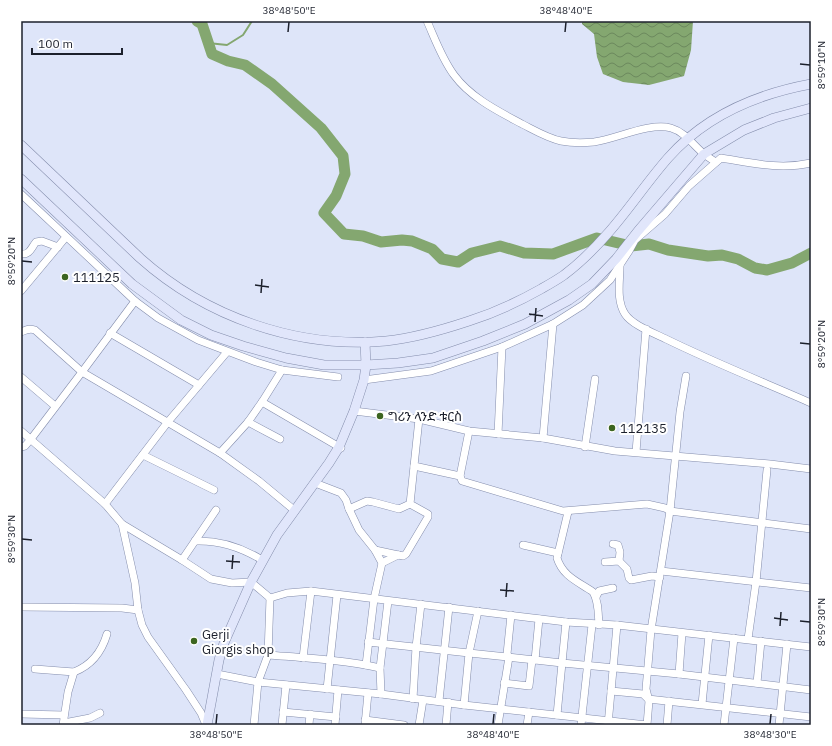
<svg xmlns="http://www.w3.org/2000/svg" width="832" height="746" font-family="'IBM Plex Sans','Noto Sans Ethiopic',sans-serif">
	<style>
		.water { fill: url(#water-waves) }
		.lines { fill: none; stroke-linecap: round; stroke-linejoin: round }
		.stream { stroke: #84a770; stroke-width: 2 }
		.river { stroke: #84a770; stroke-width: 11 }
		.minor-casing { stroke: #848dac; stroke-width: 8 }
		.secondary-casing { stroke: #848dac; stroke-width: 10 }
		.minor { stroke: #fff; stroke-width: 7 }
		.secondary { stroke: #e1e6fb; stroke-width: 9 }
		.ticks { fill: none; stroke: #1c202c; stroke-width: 1.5 }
		.poi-dot { fill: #3c6520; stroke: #fff; stroke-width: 1.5 }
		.labels { text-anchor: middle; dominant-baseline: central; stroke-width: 4; stroke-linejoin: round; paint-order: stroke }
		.poi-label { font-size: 13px; fill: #1c202c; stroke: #fff; text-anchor: start }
		.neatline { fill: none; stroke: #1c202c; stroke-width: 1.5 }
		.ticks-label { font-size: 10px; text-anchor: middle; fill: #1c202c }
	</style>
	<defs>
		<pattern id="water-waves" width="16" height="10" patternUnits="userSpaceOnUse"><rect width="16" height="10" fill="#84a770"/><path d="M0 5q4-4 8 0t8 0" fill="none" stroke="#6b885c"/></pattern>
	</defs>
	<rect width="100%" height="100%" fill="#dee5f9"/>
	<path class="water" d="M582,21H693L691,50L684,76L649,85L623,82L603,74L597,57L594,34L582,24Z"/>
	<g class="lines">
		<path class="stream" d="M208,43L227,45L243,35L252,21"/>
		<path class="river" d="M197,21L202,24L212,54L228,61L245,65L272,84L321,128L343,156L345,174L336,196L324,213L344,234L363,236L381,242L402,240L412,241L432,249L442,259L458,262L472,253L500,246L524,253L553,254L597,238L631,246L649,244L668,250L708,256L722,255L738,259L755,268L767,270L792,263L811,253"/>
		<g class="minor-casing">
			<g id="minor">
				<path d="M427,21C435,39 442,59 454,75C471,98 498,111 522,124C534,130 547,138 561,141C571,143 584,143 594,142C616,139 650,122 671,128C685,132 693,145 704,154C708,157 712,160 716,162"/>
				<path d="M21,194L135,301L158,318L198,340L256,362L282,370L338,377"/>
				<path d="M21,254C30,255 31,248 36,242L42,241L58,247"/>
				<path d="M620,266C620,281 616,300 625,314C632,325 654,333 666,339C713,362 763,382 811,403"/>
				<path d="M21,291L66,237"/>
				<path d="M135,301L82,372L220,453"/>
				<path d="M21,332C26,330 29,328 35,330L82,372L31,439L25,446L21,447"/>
				<path d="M110,333L199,385"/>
				<path d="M282,370L262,402L341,448"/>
				<path d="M21,377L55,406"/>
				<path d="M364,380L431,371L502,347L553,324L583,305L610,280L629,251L635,240L665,214L689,186L721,158C752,163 780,170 811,163"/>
				<path d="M262,402L248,422L220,453L259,481L294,510"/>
				<path d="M354,411L419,419L469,431L543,438L615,451L770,464L811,469"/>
				<path d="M419,419L414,466L460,476"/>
				<path d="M248,422L280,439"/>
				<path d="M21,431L105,504L122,524L135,583L138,610L142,625L148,637L186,690L201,713L206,725"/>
				<path d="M469,431L460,476L462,481L563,511L647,504L665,508L670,511L811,529"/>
				<path d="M498,434L502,347"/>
				<path d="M543,438L553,324"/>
				<path d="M585,447L595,379"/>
				<path d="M636,452L646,329"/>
				<path d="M143,455L214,490"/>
				<path d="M315,483L341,493L346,500L349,509L359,530L375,550L403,556L406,554L428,517V514L410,504L414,466"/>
				<path d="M105,504L167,423L227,352"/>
				<path d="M349,509L367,501L373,502L399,509L410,504"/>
				<path d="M568,512L557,558C563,577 579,582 593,592C599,602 598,614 599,625"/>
				<path d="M122,524L182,560L211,579L232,583L251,582L270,598"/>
				<path d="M195,541C220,540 241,547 262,560"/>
				<path d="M613,544L618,545L620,552L619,561"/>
				<path d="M523,545L558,553"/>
				<path d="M182,560L216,510"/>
				<path d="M605,562L619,561L627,569L629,578L631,580L652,576L660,577"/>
				<path d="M382,563L398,555"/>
				<path d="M661,571L811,588"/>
				<path d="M596,597L599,591L613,588"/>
				<path d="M270,598L287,593L311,591L566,622L617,625L811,647"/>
				<path d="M21,607L122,608L138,610"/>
				<path d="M478,611L469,653L535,660L539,619"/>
				<path d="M566,622L562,663L679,674L811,690"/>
				<path d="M748,639L756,582L767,470"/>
				<path d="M368,642L469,653L464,705"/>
				<path d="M268,655L270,598"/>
				<path d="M303,658L311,591"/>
				<path d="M535,660L562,663L557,715"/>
				<path d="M366,665L374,599L382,563L375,550"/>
				<path d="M35,669L74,672"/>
				<path d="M217,674L258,682L381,694L464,705L647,725L649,701L646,689L651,630L670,511L680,412L686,376"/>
				<path d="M679,674L682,633"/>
				<path d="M504,683L529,686L532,660"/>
				<path d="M757,683L761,641"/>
				<path d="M327,689L337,595"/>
				<path d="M611,691L643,694L648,699L811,717"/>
				<path d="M381,694L380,668L388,601"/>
				<path d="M413,699L416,647L421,604"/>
				<path d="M439,701L449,607"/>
				<path d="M702,704L709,635"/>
				<path d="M283,712L336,717"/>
				<path d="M21,714L64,715"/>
				<path d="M365,720L404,725"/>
				<path d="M64,723L90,718L100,713"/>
				<path d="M63,725L68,692L74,672C92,665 102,651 107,634"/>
				<path d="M254,725L258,682L268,655C305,658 344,660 380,668"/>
				<path d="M282,725L286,685"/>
				<path d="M309,725L310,714"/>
				<path d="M335,725L338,690"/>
				<path d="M365,725L368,693"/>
				<path d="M419,725L423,700"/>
				<path d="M446,725L448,702"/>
				<path d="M498,725L509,657L507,654L511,615"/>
				<path d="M527,725L529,712"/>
				<path d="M581,725L592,625"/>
				<path d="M608,725L617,625"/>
				<path d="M667,725L669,701"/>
				<path d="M724,725L734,638"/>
				<path d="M779,725L787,644"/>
			</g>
		</g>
		<g class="secondary-casing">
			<g id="secondary">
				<path d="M21,145L140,258C206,317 297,349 386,341C414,338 442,330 469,321C494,313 518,302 541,289C548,285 557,280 564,275C580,263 596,247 609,232C630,208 647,182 668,158C705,116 757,94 811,84"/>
				<path d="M21,179L132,284L181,320L211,335L243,346L286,358L324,365H366L398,363L433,358L483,341L525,324L569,300L592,284L616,259L638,231L704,154L744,130L774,118L811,108"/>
				<path d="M207,725L219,660L224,643L251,582L277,535L329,463L339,447L354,411L364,380L366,365L365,342"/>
			</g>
		</g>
		<use href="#minor" class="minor"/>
		<use href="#secondary" class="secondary"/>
	</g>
	<path class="ticks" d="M288,32L289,22M565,32L566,22M800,64L810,65M22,261L32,262M255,285L269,287M261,293L262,279M529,314L543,316M535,322L536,308M800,343L810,344M22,539L32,540M226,561L240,562M232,569L233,555M500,590L514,591M506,597L507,583M774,618L788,620M800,621L810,622M780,626L781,612M216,724L217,714M493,724L494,714M770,724L771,714"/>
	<g class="poi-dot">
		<circle cx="65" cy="277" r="4"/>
		<circle cx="380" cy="416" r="4"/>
		<circle cx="612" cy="428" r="4"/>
		<circle cx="194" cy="641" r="4"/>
	</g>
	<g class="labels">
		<g class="poi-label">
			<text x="73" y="277">111125</text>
			<text x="388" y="416">ግሪን ላንድ ቱርስ</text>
			<text x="620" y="428">112135</text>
			<text x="202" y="634">Gerji<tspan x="202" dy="15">Giorgis shop</tspan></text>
		</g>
	</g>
	<rect width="832" height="746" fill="none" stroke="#ffffff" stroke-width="44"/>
	<path d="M32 48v6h90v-6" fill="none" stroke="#1c202c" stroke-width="2"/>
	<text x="38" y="48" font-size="12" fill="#1c202c" stroke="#ffffff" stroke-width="3" paint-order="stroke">100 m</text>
	<rect x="22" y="22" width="788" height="702" class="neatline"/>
	<g class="ticks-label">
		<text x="289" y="14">38°48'50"E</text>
		<text x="566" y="14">38°48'40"E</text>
		<text transform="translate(821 65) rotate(-90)" y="4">8°59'10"N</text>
		<text transform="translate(11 261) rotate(-90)" y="4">8°59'20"N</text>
		<text transform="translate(821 344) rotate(-90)" y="4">8°59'20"N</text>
		<text transform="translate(11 539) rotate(-90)" y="4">8°59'30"N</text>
		<text transform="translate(821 622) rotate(-90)" y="4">8°59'30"N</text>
		<text x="216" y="738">38°48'50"E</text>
		<text x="493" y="738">38°48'40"E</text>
		<text x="770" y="738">38°48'30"E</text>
	</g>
</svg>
